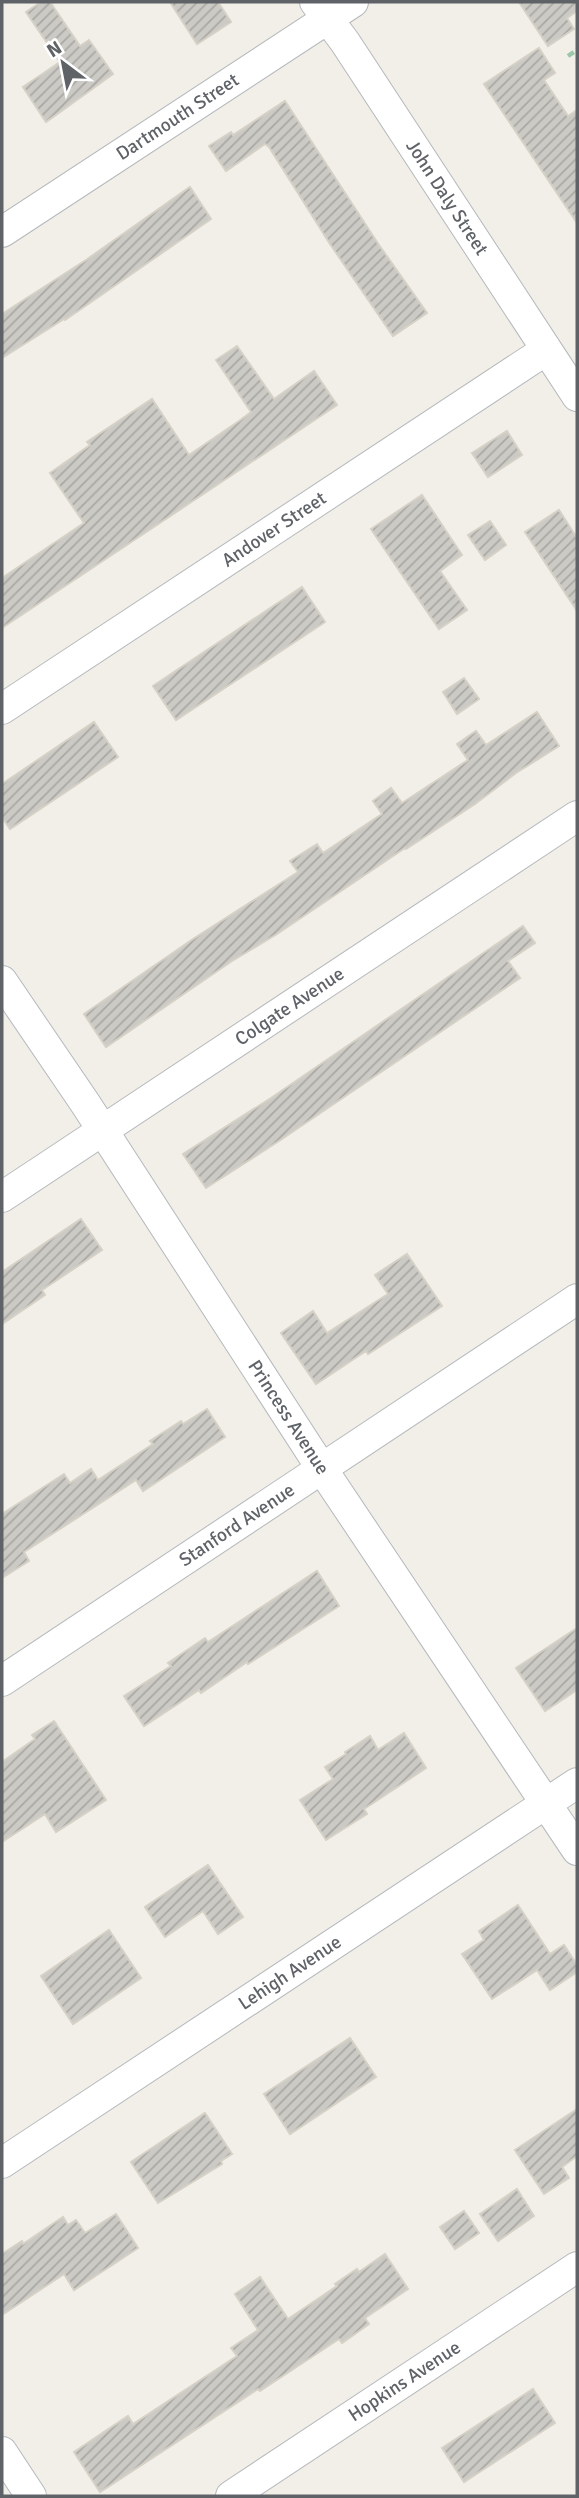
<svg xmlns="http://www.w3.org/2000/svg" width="579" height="2498" font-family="Signika,sans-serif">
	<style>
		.building { fill: url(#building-hatch); stroke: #d6d1c6; stroke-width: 2 }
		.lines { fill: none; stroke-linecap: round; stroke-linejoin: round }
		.minor-casing { stroke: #b5b8bc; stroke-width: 32 }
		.path { stroke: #9cc7a9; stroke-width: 4.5; stroke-dasharray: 7 3.5; stroke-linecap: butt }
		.minor { stroke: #fff; stroke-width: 30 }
		.labels { text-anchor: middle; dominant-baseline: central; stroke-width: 5; stroke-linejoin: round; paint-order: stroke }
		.street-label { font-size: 19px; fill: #5f6368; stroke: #fff }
	</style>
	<defs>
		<pattern id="building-hatch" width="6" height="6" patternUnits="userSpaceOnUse" patternTransform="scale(1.75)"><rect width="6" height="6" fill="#cccac5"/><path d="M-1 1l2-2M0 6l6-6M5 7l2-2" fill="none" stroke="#a9a8a4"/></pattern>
	</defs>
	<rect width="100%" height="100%" fill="#f1efe8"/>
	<g class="building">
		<path d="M41,2H50L80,46L89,40L113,74L46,122L23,87L60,62L26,12Z"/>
		<path d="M170,2H218L231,22L197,44Z"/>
		<path d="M519,2H577V11L567,18L574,29L548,46Z"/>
		<path d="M539,48L555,73L544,80L568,116L577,110V223L484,84Z"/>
		<path d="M285,101L379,245L427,313L393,336L330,244L269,147L265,144L226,171L209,146L231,132L233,135Z"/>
		<path d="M190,187L211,219L65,320L64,319L2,358V314L86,260Z"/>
		<path d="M237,346L274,399L314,371L337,405L2,628V578L84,523L50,473L90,445L87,442L152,399L189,455L239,421L251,412L216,360Z"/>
		<path d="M507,431L522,455L488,477L472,453Z"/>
		<path d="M422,495L462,555L440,571L467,610L439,629L371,529Z"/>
		<path d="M559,510L577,538V611L525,532Z"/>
		<path d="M490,521L506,545L485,560L468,535Z"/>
		<path d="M302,587L325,622L176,720L153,686Z"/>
		<path d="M464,678L479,699L457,714L443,692Z"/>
		<path d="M537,712L559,746L516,773L475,804L406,849L405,848L277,934L232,961L106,1047L84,1014L193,939L298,872L290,861L317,844L323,853L382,814L373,801L391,788L402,803L468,760L457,744L476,731L486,745Z"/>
		<path d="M94,722L118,757L10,829L2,817V784Z"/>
		<path d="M523,926L535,943L508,961L520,978L279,1141L206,1188L183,1154L271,1098Z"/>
		<path d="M81,1219L102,1250L42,1290L45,1295L2,1324V1272Z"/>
		<path d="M407,1254L442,1306L368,1354L366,1351L316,1384L281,1333L313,1311L327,1333L388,1294L375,1275Z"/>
		<path d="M207,1409L225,1437L143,1491L136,1480L24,1552L29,1561L2,1578V1514L64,1474L70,1483L91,1469L98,1480L153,1444L150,1441L181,1421L183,1424Z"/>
		<path d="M317,1571L339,1606L248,1664L247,1662L201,1693L199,1690L144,1726L124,1696L171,1666L168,1663L205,1638L208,1642Z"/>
		<path d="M577,1628V1690L545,1711L516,1668Z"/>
		<path d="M54,1721L106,1800L56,1832L45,1814L2,1842V1762L35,1739L32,1735Z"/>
		<path d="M404,1733L426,1768L364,1809L367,1814L326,1840L300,1800L333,1779L325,1767L346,1754L345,1752L370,1736L378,1750Z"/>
		<path d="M208,1865L243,1917L218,1934L203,1911L165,1937L145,1907Z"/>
		<path d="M518,1905L550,1954L564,1945L577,1965V1972L550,1990L537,1970L492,1999L462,1954L484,1940L479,1931Z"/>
		<path d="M109,1930L141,1978L73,2024L41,1976Z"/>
		<path d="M350,2038L376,2077L290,2134L264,2094Z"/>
		<path d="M577,2109V2156L562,2167L569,2178L544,2194L515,2150Z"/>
		<path d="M205,2113L232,2154L221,2161L222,2164L158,2203L131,2162Z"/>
		<path d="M517,2189L534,2216L498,2241L480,2214Z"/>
		<path d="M464,2211L479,2233L455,2249L440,2227Z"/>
		<path d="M116,2214L138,2248L74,2290L64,2274L2,2315V2254L22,2241L23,2244L63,2217L68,2225L76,2220L85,2233Z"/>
		<path d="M385,2254L408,2289L365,2318L369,2324L342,2343L339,2339L260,2391L258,2389L100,2492L74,2452L128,2416L133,2424L237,2356L231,2348L258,2330L235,2294L260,2277L288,2319L337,2286L335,2284L357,2269L359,2272Z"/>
		<path d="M533,2389L555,2423L464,2482L442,2448Z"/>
	</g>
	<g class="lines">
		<g class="minor-casing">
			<g id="minor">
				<path id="s1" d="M315,2L345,42L577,396"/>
				<path id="s2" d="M2,232L353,2"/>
				<path id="s3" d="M2,709L546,350"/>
				<path id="s4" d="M2,981L85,1103L322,1469L577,1850"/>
				<path id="s5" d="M2,1197L577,816"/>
				<path id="s6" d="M2,1681L577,1299"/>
				<path id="s7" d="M2,2163L577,1783"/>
				<path d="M2,2452L31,2496"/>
				<path id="s8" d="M231,2496L577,2267"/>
			</g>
		</g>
		<path class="path" d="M568,56L577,50"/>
		<use href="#minor" class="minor"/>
	</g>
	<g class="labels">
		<g class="street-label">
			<text stroke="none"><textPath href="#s2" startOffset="210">Dartmouth Street</textPath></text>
			<text stroke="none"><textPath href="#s1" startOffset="236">John Daly Street</textPath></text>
			<text stroke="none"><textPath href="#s3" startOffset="326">Andover Street</textPath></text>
			<text stroke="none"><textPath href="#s5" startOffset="345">Colgate Avenue</textPath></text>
			<text stroke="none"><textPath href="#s4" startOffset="522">Princess Avenue</textPath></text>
			<text stroke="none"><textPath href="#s6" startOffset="282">Stanford Avenue</textPath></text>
			<text stroke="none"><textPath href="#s7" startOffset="345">Lehigh Avenue</textPath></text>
			<text stroke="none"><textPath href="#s8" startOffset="208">Hopkins Avenue</textPath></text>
		</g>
	</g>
	<rect width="579" height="2498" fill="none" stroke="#5f6368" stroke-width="7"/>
	<g transform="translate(63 63) rotate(328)" stroke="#ffffff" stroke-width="5" paint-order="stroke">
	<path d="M0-5L12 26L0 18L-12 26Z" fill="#5f6368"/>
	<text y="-10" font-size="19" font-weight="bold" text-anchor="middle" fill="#5f6368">N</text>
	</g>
</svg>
